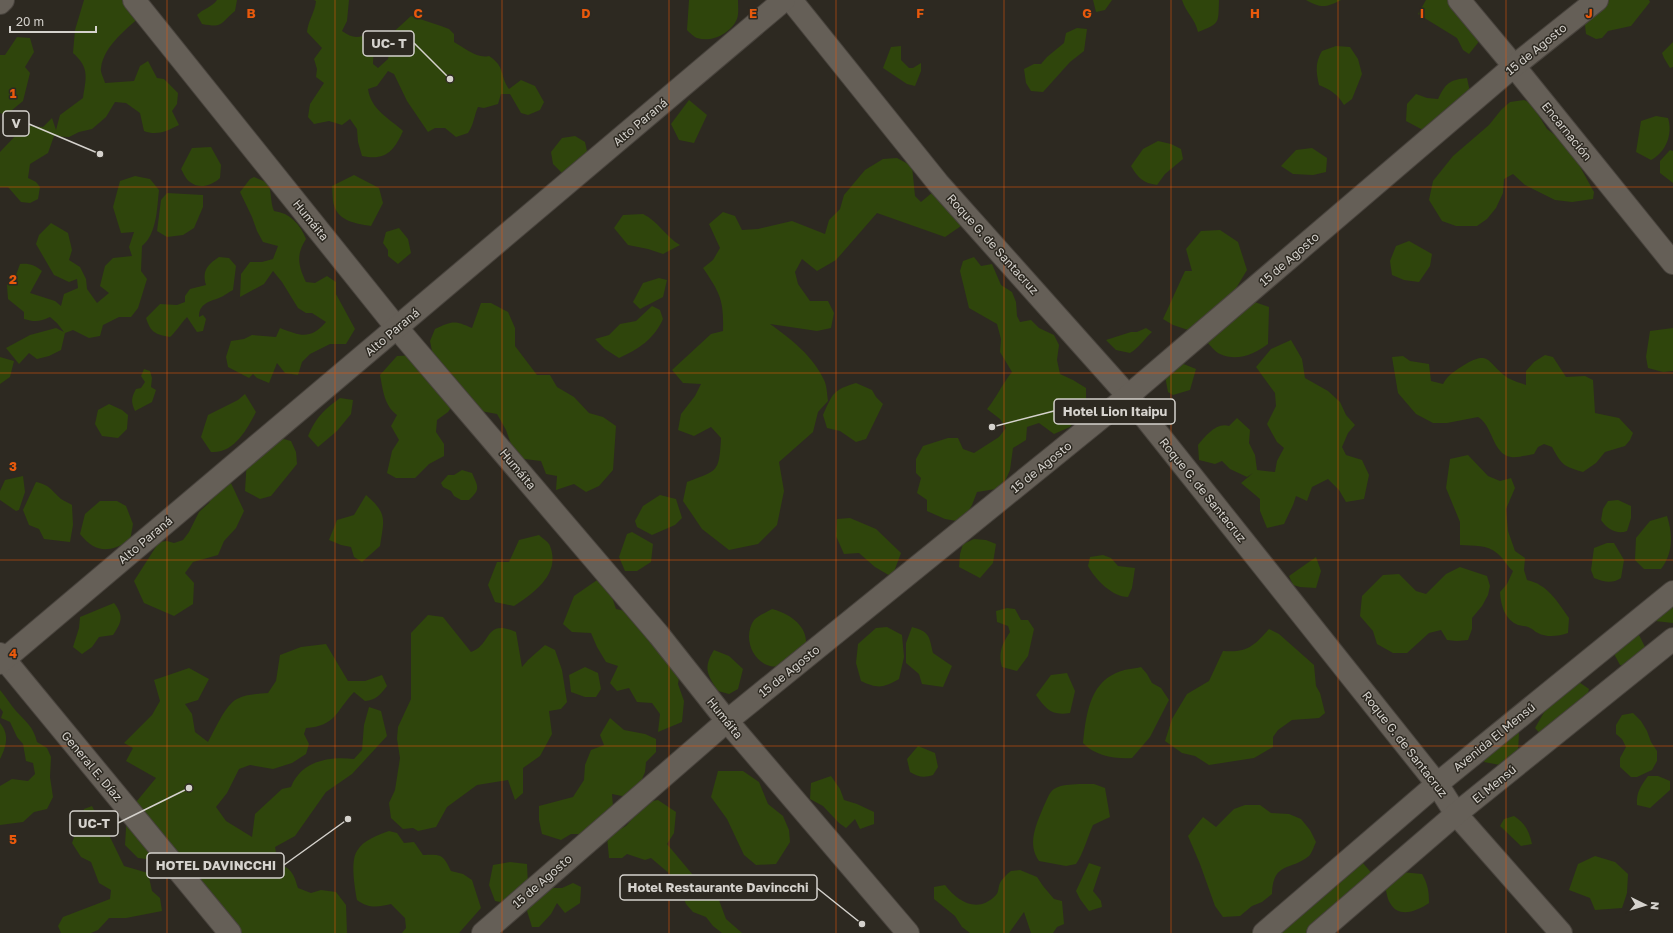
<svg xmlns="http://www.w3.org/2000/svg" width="1673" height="933" font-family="'Golos Text',sans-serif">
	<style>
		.green { fill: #2f450c }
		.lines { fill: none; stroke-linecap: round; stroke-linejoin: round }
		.minor-casing { stroke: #48433d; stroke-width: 24 }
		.minor { stroke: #655f57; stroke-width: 22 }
		.grid { fill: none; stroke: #e8590c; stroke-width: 1; stroke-opacity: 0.55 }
		.labels { text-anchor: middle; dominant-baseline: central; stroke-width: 3; stroke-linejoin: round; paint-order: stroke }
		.street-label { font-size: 12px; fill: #d5d2cd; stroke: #2d2921 }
		.grid-label { font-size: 13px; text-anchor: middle; font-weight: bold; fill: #e8590c; stroke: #2d2921; stroke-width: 3; stroke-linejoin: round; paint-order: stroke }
		.leader { fill: none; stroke: #d5d2cd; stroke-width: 1.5 }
		.callout-dot { fill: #d5d2cd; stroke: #2d2921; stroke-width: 1.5 }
		.callout { fill: #2d2921; stroke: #d5d2cd; stroke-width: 1.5 }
		.callout-label { font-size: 13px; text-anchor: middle; font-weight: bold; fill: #d5d2cd }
	</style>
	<rect width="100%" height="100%" fill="#2d2921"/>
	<g class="green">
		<path d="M84,0H141L144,13C128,28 104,45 101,68C100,72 104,79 105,83L134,81L140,66L148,61L157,78L164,79L178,93L177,104L172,111L179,125C167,131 157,136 144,131L140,113L126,103L115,102L106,117L92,129L79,132L69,137L54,136L48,153L30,164L28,178L36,182L40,187L38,199L30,203L21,202L8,187H0V152L18,133L30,126L43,127L52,118L56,130L60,115L83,98C86,78 90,68 73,53L75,30Z"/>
		<path d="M217,0H237L235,11C219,24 224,28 202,24L197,15C203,9 212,7 217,0Z"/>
		<path d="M314,0H349L347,21L342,31C352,38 358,39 369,33L374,41L373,64L378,68L388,59L391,43L388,37L411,16L441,26L449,29L454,34V42C465,48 477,59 489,56C506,67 499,75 509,89L521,80L535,86L544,102L540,110L528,115L521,113L510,94H501L498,104L484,108L478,107C474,116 474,124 468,133L456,137L445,128H435L428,132L407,101L394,74L388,71L377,86L368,89C371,110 389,118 403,131C394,151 386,161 362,156L358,142L357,129L350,119L342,125L329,121L314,124L308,117L310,104L324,83L316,77L317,69L314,59L322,48L307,32C308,21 315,12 316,1Z"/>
		<path d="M689,0H738C738,6 739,14 737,19C731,33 712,43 697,38C694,37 690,33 687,30Z"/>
		<path d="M1093,0H1112L1105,10L1096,12Z"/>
		<path d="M1182,0H1219C1218,23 1221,23 1198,32C1195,18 1186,13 1182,0Z"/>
		<path d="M1306,0H1341C1325,8 1321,8 1306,0Z"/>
		<path d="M1426,0H1452L1481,39L1469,54L1463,50L1457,38L1418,14Z"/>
		<path d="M1607,0H1649L1650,2L1631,26L1608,31L1602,38L1596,39L1586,34L1584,17Z"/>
		<path d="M1077,28L1087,29L1084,51L1070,62L1043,92L1031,91L1026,83L1024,69L1034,64H1041L1047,57L1064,43L1066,33Z"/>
		<path d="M17,37L30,38L34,52L25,67L30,73L23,101L6,115L0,113V55H5Z"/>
		<path d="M1673,42V67L1670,68L1664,58L1662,53Z"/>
		<path d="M901,46V60L909,68H913L921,63V71L915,86L907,84L883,68L891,47Z"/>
		<path d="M1336,46L1350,47L1358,59L1362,74L1352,99L1344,105C1337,93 1330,90 1319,85C1316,71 1315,63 1322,51Z"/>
		<path d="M1467,78L1470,92L1433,128L1421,129L1406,121L1407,104L1416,94L1427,98L1438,99C1446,83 1449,80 1467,78Z"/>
		<path d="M689,100L707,115L694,143L679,140L671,124Z"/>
		<path d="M1524,100L1531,103L1547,129L1568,145L1594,192L1593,199L1572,202L1555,200L1525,185L1513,174L1504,179L1503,193L1496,208L1487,219L1477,226H1456L1442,221L1429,200L1433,181L1453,156L1489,125L1501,110L1510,102Z"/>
		<path d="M1656,116L1668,118C1673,134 1666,152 1651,160L1636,152L1641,121Z"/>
		<path d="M575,136L585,142L588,156L562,173L553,164L551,152L562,138Z"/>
		<path d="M1158,141L1171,144L1181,149L1183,159L1165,174L1157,185C1143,183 1138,178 1131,166L1143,149Z"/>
		<path d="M211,147L221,165L220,178C212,185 200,190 190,182C186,180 183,172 181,169L192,148Z"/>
		<path d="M1312,148L1327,158L1326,172L1313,175L1293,174L1281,166L1296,150Z"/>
		<path d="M1670,150L1673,151V183L1660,173V161Z"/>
		<path d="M897,158L912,166L915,196L921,202L940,186L958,193L961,226L945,237L877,213L836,260L817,271L802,259L795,272L798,284L810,301H828L834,313L831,328L817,331L770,324C791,339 813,356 824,380C827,386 827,394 828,401L818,412L813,432L779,462L784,491L777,525L758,544L729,550L702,529L683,501L687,482C718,470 719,473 721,438L711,427L694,436L678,430L681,414L695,396L701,384L683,383L672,370L711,334L723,331C724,300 720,293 703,268L713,260L720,248L709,224L723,212L735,216L742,230L758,229L792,221L825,234L829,220L840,209L844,195L865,170L883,159Z"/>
		<path d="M354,175L379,188L383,203L371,226C358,224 341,222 335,208C332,202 333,193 332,186Z"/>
		<path d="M135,176L150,179L159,190C157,208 157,234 142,246L141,271L147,279L138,308L131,317H119L103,325L100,336L89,338L73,330L65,333L61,350L49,356L37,359L29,353L19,364L6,348L30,335L56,328L64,332L57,323L50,317C40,322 34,322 24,319V312L8,299L7,285L16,275L20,264C29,263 35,265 42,271L30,293L55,301L61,306L64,294L78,288L77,279L69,282L54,275L36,244L39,235L51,223L68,233L72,250L69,260L80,267L86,279L87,289L97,303L109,293L100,286L105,266L113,258L132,256L129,247L134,232L121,233L113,207L120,181Z"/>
		<path d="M254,177L268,183C272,192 270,202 274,211C290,213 300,224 306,239C296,254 298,266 306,282L315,283L327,276L336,282V294L355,329L346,344H330L310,354L302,362L298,375L285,373L277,363L269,383L257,378L253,374L249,378L228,367L226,357L231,341L244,339L252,335L276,337L280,328C301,336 310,340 326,322L312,313H306L298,308L282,282L273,271L264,284L240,297L241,274L250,262H262L273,259L278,246L263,242L257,231L252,217L240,192L250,179Z"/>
		<path d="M167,193L203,195V207L194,228L183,235L167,237L157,231L161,200Z"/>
		<path d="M643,214C658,221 666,237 680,245L663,254L648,249L628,245L614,228L623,215Z"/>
		<path d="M399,228L408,239L411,253L398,264L388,256V250L383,243L386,232Z"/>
		<path d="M1220,230L1238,242L1247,270L1235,290L1188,330L1173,325L1163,319L1185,271H1192L1186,249L1201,231Z"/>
		<path d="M1409,241L1432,254L1430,266L1419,282L1404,280L1392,275L1390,261L1396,246Z"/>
		<path d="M219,257L229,258L236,266L233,290C229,292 224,296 219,298C208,302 199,304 199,317L203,315L206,319L203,331L197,332L187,317C181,323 176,332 170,337C155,334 151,333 146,318L160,304L177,305L185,302V296L190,289L206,285C202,271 207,265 219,257Z"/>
		<path d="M974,257L981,266L992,264L1001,285L1012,292L1016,302L1017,316L1020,322L1031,320L1039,328L1054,335L1059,345L1057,360L1060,374L1073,380L1086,388V405L1070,427L1054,434L1039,423L1027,427L1026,440L1013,448L1010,470L1002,488L977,492L972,505L962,522L945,519L927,511V500L917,493L921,478L916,473V459L923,446L948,438H958L963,449L974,453L999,437L1006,428L1000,419L987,409C997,397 1002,384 1012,372L1000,352L1001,339L997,324L969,308L960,271L963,261Z"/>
		<path d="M659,278L667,280L663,297L640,309L633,302L643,283Z"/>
		<path d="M1246,299L1269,307L1268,344C1255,354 1237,362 1220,354C1215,352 1210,345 1206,341Z"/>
		<path d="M481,303H491L508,312L515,328V346L537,375H550L557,387L574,397L589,413L603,417L616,426L613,470L599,486L586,492L574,484L556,490L557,476L546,474L541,461L516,458L506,430L497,414L475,410L435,366L430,341L435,329C452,321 454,320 472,328Z"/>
		<path d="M652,306L660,310L663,319C654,339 639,349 619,358L605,349L595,339L609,335L620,324L636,321Z"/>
		<path d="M1146,328L1152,332C1144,339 1139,348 1130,353L1116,350L1106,340L1131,332H1137Z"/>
		<path d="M1673,328V371L1663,372L1648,368L1646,357L1650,331Z"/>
		<path d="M1291,340L1302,359L1305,378L1328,391L1340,402L1346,415L1355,425L1348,433L1342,447L1346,455L1362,460L1369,475L1364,499L1346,502L1339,490L1328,479L1312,487L1307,501L1296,496L1293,505L1284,524L1267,528L1260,511V499L1241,483L1253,473L1247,477L1230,469L1222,461L1215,464L1199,460L1198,445C1205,437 1216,422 1229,426L1237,418L1250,430L1249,443L1255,455L1257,470L1275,472L1277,461L1284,448L1277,442L1267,424L1276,406L1275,393L1256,367L1271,349Z"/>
		<path d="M419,355L452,406L448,412L437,420L436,432L444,444V456L429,464L415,478H396L387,473L392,451L399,440L391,426L397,415C384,405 383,390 380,375L397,356Z"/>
		<path d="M1545,355L1553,357L1566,377L1585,376L1593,380L1595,413L1619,418L1633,433L1630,440L1625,446L1605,452L1596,463L1583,472C1563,466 1562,465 1552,447L1544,444L1538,447L1534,454C1527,455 1518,458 1511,457C1492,454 1493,425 1478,417L1447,423H1433L1416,414L1398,393L1392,357L1403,356L1410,361L1429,364L1431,381L1443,384C1447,376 1453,372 1461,367C1491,348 1486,363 1508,378C1513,381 1521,383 1526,385V371L1534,362Z"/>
		<path d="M0,357L14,361L10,377L0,384Z"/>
		<path d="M1176,361L1196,369L1190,390L1173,395L1168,392L1165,376Z"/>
		<path d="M144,369L150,371L152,378L151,387L156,390L152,402L135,411C131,402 131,398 136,389L141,388L145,382L141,376Z"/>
		<path d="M856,383L872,390L876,397L883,404L866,439L856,442L840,431L827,428L823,415C833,393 833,390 856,383Z"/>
		<path d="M245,394L256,412C247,429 234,454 211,452L201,437L208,415L238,400Z"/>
		<path d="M340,398L353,400L351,414L337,431L318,447L308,436C316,417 324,410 340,398Z"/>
		<path d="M109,404L122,410L128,415L127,429L118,438L102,436L95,424L98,410Z"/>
		<path d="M280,438L291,441L296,452L297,464L271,496L260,499L245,491L247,458Z"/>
		<path d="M1468,455L1488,476L1500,481L1511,478L1515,488L1506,509L1508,531L1515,551L1525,558L1524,570L1527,580C1547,584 1558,602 1569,618L1568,633C1559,636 1547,638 1538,633C1535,632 1533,629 1530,628C1527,626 1522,626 1518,625C1504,619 1501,605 1500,592L1507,584L1513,571C1507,566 1504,559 1498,554C1487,544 1474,546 1460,545V522L1446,488L1450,459Z"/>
		<path d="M462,470L472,473C478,487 481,489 469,500H461L454,496L451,491L443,487L441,483L448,475H454Z"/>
		<path d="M23,476L25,492L19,510L16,511L0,500V491L5,480Z"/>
		<path d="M230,481L244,511L236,528L224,541L218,555L193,562L185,573L194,583L193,604L174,616L144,603L134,581L159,542L167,541L174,543L183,540L189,532L199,512L209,503L214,491Z"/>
		<path d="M36,482C50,485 51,490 61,499C64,501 69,503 72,505L73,525L70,542L44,539L39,529L29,525L23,510Z"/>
		<path d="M366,495C388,514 384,519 380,546L362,562L354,557L351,547L341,545L329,540L337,520L354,515Z"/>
		<path d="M660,495L676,499L682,518L675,525L652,535L637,527L635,521L643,506Z"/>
		<path d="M1618,500L1631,506V518L1627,531C1617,535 1607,529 1601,520L1603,509L1608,501Z"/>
		<path d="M100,501H117L126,506L133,524L130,541C109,552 96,554 80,534L85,514Z"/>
		<path d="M1667,516C1673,535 1673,553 1661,569H1644L1635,560L1636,538L1650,521Z"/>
		<path d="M850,518L876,529L901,553L892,577L875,567L859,553L844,554L836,536L837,519Z"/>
		<path d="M632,532L653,544L651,562L637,571H625L619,557L627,534Z"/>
		<path d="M539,535C542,538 549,542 550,546C561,574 534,593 514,606L495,602L488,585L497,562H509L519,540Z"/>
		<path d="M974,539L986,540L996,544L993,563L980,578L959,567L960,554L963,544Z"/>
		<path d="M1607,543H1614L1624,560L1621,578C1612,584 1604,582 1594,578L1591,570L1594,548Z"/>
		<path d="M1103,555L1111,558L1118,566L1135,568L1132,588L1128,597C1112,597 1095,579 1088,566L1090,557Z"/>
		<path d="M1316,557L1321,571L1316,588L1300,587L1293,585L1289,576Z"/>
		<path d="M1460,567L1487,576L1490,586L1488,595L1482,606L1472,618V629L1468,640L1457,641L1447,640L1441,630L1429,633L1407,653H1393L1377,644L1373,631L1360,616L1362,596L1383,575L1399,574L1416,591L1426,594L1446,574Z"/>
		<path d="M600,578L611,594L616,609L625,611L659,635V653L680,671L678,684L684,701L682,722L658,732L660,714L652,703L637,702L629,688L617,691L610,683L618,666L606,662L597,647L591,633L572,632L563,624L574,596Z"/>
		<path d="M1673,580V623L1655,621C1657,608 1660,588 1673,580Z"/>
		<path d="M114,603C124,616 122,622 113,635L99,637L92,647L82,654L73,647L79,628L80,617Z"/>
		<path d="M1007,608L1015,609L1021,620H1028L1034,629L1028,656L1017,671L1002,667C998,653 1002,644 1010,632L1008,626L997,622L996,611Z"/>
		<path d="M772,609C788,613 808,625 806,645C805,651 802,657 800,663C793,664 776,668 770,666C751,661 743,636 754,620C758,616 767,612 772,609Z"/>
		<path d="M428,615L443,617L471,652C492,645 484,618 516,632L522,667L528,660L545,645L555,650L562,670L567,702L561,709L549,711L552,734L540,756L523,768V793L515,800L508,780L477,785L447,807L436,827L418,831L413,828L403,829L391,818L389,803L395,790L400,758L397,739L398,727L411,699V633Z"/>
		<path d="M887,627L902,635L904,657L899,679C883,688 878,689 861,681L856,663L858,644L876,628Z"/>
		<path d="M912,627C930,632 929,636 933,653L952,666L943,687L922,684L919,674L906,663V643Z"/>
		<path d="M1269,629L1279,634L1314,665L1316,686L1320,693L1325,713L1319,718L1292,720L1278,730L1273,737V747L1254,758L1209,765L1195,756L1182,753L1165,741L1172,719L1187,694L1209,681L1223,651C1247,653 1254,646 1269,629Z"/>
		<path d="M1638,633L1645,647L1642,660L1629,668L1620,665L1613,652Z"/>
		<path d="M326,644L348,681H365L382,675L387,686C380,695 376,700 365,701L354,692C336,711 336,726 306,728L304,734L309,744L306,754L292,763L273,769L250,765L239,769L227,793L216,807L226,821L252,837L255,814L282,789L291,787C301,761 329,756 354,759L362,750L364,725L369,707L381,711L387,736L352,774L326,792L295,836L275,847L278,864C292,868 294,875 298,888L311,893L321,890L336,892L346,905L347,933H238L163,861L138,858L125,845L127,813L156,778L126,761L133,748L124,743L152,715L160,701L154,680L189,668L209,679L198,700L185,704L192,714L195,732L208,742C215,730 225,705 237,699C246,694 258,694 268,693L276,681L280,655L301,647Z"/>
		<path d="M714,650L729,656L743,669L738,689L729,694L718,691C707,674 703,668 714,650Z"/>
		<path d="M585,667L598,673L601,689L596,697H585L571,692L569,675Z"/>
		<path d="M1141,667L1147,674L1152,683L1161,688L1169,700L1150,737L1132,758C1115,759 1095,756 1083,743C1086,716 1089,685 1116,673C1124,669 1133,669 1141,667Z"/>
		<path d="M1067,673L1075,691L1070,713C1051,716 1046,709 1036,695L1051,675Z"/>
		<path d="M1576,680L1589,689L1585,706L1544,738L1535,728L1551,700Z"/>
		<path d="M0,690C6,697 10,704 16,711C26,722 33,726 37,742L47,748L51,757L50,777L53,797L47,809L34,812L23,822L0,825V786L12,779L28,781L35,774L33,763L26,761L23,744L17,737L10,722L1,718L3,712L0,708Z"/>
		<path d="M1633,713L1641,721L1647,731L1651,742L1657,751V761L1652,770L1637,777H1631L1620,767V758L1626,747L1622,739L1616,734V725L1622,715Z"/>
		<path d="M610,718L624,730L645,734L656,739V752L646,762L645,772L640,784L627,797L612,794L613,806L588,834H571L561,840L542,834L539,820V806L573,797L584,780L585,765L591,750L604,745L600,735Z"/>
		<path d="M0,723C10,735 6,747 0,759Z"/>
		<path d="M1508,733H1519L1518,752L1500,765L1484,762L1488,746Z"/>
		<path d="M918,746L935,753L938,767L933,775C924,778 918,777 910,772L907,759Z"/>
		<path d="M718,771H743L759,782L768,804L783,816L789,830L790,842L776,864L756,865L744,855L727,819L711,797Z"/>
		<path d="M831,776L840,789L844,800L857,804L874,812V824L860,829L855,819L846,828L839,823L823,806L810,799L811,783Z"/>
		<path d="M1648,776H1658L1670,781V790L1650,808L1637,805C1636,792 1641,786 1648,776Z"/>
		<path d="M1079,784H1094L1105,788L1110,817L1093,825C1087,838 1084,852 1076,864L1066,866L1039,861C1027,844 1036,825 1043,808C1046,802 1049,792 1054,789C1062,784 1070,785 1079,784Z"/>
		<path d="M658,800L676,812L674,833L667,844L708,893L717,895L726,919L742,933H722L713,926L706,917L693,912L686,904L677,880L651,858L645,860L627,854L622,858H609L607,836L626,826L647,802Z"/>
		<path d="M1245,805H1260L1271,813L1289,814L1301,819L1310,830L1316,842C1314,846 1312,853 1309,856C1291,871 1273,861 1272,894L1262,902L1252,906L1240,916L1223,917L1215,906L1200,864L1188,836L1203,817L1216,827L1234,809Z"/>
		<path d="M92,806L101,824L109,835L124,866L148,873L152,891L160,898L162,911L126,918H109L98,930L91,933H61L58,926L63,917L110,899L111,890L99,883L91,862L81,857L72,843L84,809Z"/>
		<path d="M1514,816C1525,823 1529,831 1532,844L1521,846L1500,826L1504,819Z"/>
		<path d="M389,831L397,833L404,843L414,842L423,855C441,854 443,854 451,871L463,874L472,880L481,908L459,933H402L406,928L405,918L391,904C378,907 369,909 357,900C355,889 350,861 357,851C363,840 378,835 389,831Z"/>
		<path d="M1595,856L1615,862L1628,874L1627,893L1622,908L1595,910L1590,898L1569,890L1578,864Z"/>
		<path d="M510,862L527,864L528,885L511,904L495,901L489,885L493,865Z"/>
		<path d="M1362,862L1375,877L1312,933H1251Z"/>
		<path d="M1089,863L1101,867L1093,891L1101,901L1102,907L1089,911L1080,899L1076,891Z"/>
		<path d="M1020,870L1037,877L1043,886L1054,899L1062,901L1064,924L1057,927L1053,933H1031L1024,912L1009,933H970L962,927L955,916L934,899V887L945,885C958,902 978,914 996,895C999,892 998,887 1000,883C1002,879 1007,874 1011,871Z"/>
		<path d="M1401,872L1422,874C1428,884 1429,892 1429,903C1417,911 1399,919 1390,903C1387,899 1387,892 1385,888Z"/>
		<path d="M573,883L581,887L580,903L565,913L557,903L551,914L539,927H532L524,901L539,888H562Z"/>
	</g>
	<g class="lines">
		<g class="minor-casing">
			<g id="minor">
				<path d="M134,0L397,328L659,635L727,721L908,933"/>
				<path d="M791,0L938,183L1128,396L1437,784L1456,814L1561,933"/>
				<path d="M1459,0L1514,66L1673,263"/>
				<path d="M0,3L3,0"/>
				<path d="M0,654L230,933"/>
				<path d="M0,663L784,0"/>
				<path d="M483,933L727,721L1128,396L1514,66L1597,0"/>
				<path d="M1264,933L1437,784L1673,592"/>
				<path d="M1318,933L1456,814L1673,639"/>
			</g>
		</g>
		<use href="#minor" class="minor"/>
	</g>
	<path class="grid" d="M167,0V933M335,0V933M502,0V933M669,0V933M836,0V933M1004,0V933M1171,0V933M1338,0V933M1506,0V933M0,187H1673M0,373H1673M0,560H1673M0,746H1673"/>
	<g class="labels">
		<g class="street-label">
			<text transform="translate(1536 49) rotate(-39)">15 de Agosto</text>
			<text transform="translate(640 122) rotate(-40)">Alto Paraná</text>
			<text transform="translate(1567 131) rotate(51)">Encarnación</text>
			<text transform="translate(311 220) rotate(51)">Humáita</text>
			<text transform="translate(993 244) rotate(48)">Roque G. de Santacruz</text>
			<text transform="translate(1289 259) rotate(-41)">15 de Agosto</text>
			<text transform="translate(392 332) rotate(-40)">Alto Paraná</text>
			<text transform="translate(1041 467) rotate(-39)">15 de Agosto</text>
			<text transform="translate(518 469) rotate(50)">Humáita</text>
			<text transform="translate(1203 490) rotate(51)">Roque G. de Santacruz</text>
			<text transform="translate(145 540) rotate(-40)">Alto Paraná</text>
			<text transform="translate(789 671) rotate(-39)">15 de Agosto</text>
			<text transform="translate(725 718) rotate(51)">Humáita</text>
			<text transform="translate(1494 737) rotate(-39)">Avenida El Mensú</text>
			<text transform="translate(1405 744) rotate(52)">Roque G. de Santacruz</text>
			<text transform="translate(92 766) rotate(50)">General E. Díaz</text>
			<text transform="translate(1494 784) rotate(-39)">El Mensú</text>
			<text transform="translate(542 881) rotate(-41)">15 de Agosto</text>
		</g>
	</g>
	<g class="grid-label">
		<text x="251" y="18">B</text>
		<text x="418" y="18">C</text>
		<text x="586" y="18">D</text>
		<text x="753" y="18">E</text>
		<text x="920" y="18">F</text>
		<text x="1087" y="18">G</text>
		<text x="1255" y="18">H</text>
		<text x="1422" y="18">I</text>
		<text x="1589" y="18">J</text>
		<text x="13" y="98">1</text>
		<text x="13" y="284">2</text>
		<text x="13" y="471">3</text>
		<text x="13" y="658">4</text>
		<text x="13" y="844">5</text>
	</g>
	<path class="leader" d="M450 79L414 43M100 154L29 124M992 427L1054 411M189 788L118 823M348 819L284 865M862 924L817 888"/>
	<g class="callout-dot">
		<circle cx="450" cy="79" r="4"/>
		<circle cx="100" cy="154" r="4"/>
		<circle cx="992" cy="427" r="4"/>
		<circle cx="189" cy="788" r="4"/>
		<circle cx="348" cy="819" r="4"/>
		<circle cx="862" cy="924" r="4"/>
	</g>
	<g class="callout">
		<rect x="363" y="31" width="51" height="25" rx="4"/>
		<rect x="3" y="111" width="26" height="25" rx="4"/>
		<rect x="1054" y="399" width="121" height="25" rx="4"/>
		<rect x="70" y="811" width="48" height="25" rx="4"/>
		<rect x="147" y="853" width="137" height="25" rx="4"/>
		<rect x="620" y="875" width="197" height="25" rx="4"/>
	</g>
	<g class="callout-label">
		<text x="389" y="48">UC- T</text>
		<text x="16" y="128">V</text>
		<text x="1115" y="416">Hotel Lion Itaipu</text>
		<text x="94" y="828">UC-T</text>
		<text x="216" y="870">HOTEL DAVINCCHI</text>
		<text x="718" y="892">Hotel Restaurante Davincchi</text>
	</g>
	<g transform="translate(1645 905) rotate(95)" stroke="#2d2921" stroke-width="3" paint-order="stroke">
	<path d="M0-3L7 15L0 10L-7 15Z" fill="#d5d2cd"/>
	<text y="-6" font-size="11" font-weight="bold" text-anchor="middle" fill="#d5d2cd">N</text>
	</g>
	<path d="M10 26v6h86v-6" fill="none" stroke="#d5d2cd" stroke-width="2"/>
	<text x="16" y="26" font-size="12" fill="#d5d2cd" stroke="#2d2921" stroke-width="3" paint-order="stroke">20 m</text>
</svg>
